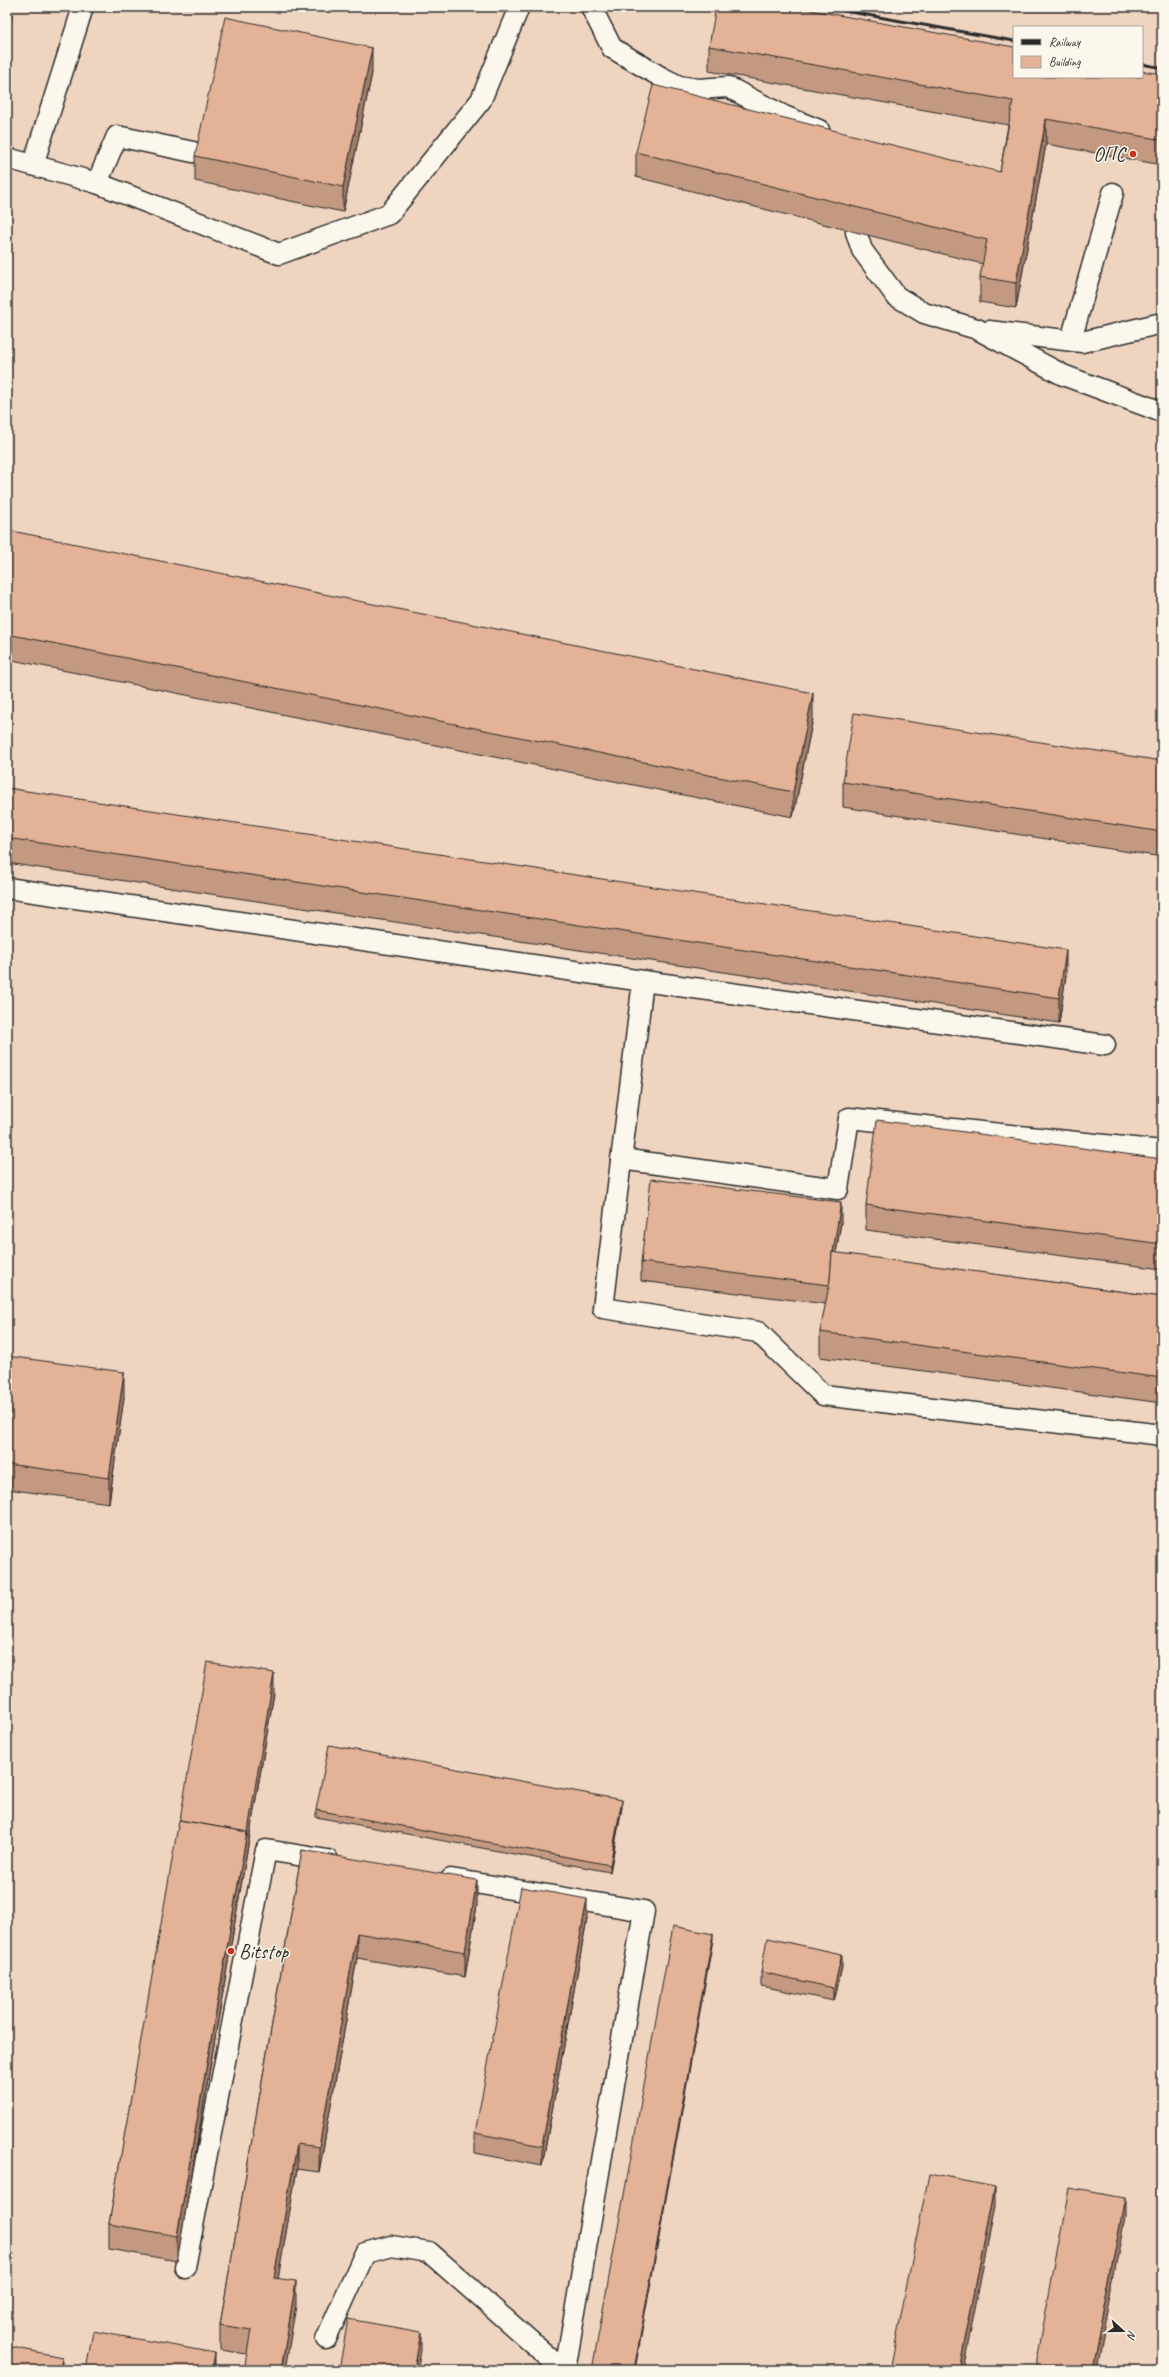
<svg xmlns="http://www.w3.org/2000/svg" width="1169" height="2377" font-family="Caveat,sans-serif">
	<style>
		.built { fill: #efd4c0; fill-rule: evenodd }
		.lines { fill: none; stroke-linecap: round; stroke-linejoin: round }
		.lane-casing { stroke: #2b2b2b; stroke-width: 23 }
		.lane { stroke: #fbf7ec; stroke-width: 20 }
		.rail { stroke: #2b2b2b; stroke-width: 3 }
		.wall { fill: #c49981; stroke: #2b2b2b }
		.shaded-wall { fill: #a07d69; stroke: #2b2b2b }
		.building { fill: #e4b296; stroke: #2b2b2b }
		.poi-dot { fill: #c8321e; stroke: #fbf7ec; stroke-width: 1.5 }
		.labels { text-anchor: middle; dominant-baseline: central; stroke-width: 3; stroke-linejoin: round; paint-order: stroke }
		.poi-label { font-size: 20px; fill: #2b2b2b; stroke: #fbf7ec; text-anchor: end }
	</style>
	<rect width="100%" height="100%" fill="#f4e2d2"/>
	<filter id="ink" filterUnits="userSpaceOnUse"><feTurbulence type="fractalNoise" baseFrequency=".025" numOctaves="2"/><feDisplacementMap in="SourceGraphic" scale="8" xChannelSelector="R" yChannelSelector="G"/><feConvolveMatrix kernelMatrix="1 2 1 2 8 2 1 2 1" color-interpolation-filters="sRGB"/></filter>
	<g filter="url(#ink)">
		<path class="built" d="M7,7H1162V2370H7ZM1014,27H1142V77H1014Z"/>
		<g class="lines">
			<g class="lane-casing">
				<g id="lane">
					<path d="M591,7L612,48L661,77L679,86L698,89L728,87L784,116L819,130"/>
					<path d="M7,158L97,183L279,254L389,214L481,100L519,7"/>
					<path d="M33,165L83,7"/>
					<path d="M97,183L117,136L193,152"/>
					<path d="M856,232L862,250L896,296L924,313L977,329L1063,375L1162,412"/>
					<path d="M989,331L1082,342L1162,323"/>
					<path d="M1071,340L1113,193"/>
					<path d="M7,888L643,981L1105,1045"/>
					<path d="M643,981L603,1308L758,1332L823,1395L1162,1435"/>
					<path d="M621,1159L838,1189L849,1118L1162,1151"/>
					<path d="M451,1879L644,1911L565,2370"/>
					<path d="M185,2267L266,1850L328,1860"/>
					<path d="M326,2339L365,2253L391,2246L429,2252L563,2370"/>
				</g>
			</g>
			<use href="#lane" class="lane"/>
			<g class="rail">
				<path d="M822,7L1014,41"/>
				<path d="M1142,64L1162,68"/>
			</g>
		</g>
		<g class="wall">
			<path d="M709,46L1162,74V165L1046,144L1016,308L980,302V277L983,264L636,177V152L1000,172L1008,125L709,71Z"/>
			<path d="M372,73L343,212L195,181V156Z"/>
			<path d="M7,530L813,718L793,817L7,659Z"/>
			<path d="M1162,761V857L843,807V782Z"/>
			<path d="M7,788L1066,975L1059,1023L7,863Z"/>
			<path d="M1162,1159V1269L866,1230V1205Z"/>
			<path d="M841,1222L836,1253L1162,1297V1403L820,1357V1332L826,1304L641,1281V1262Z"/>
			<path d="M7,1356L124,1397L109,1503L7,1489Z"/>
			<path d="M274,1693L177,2261L109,2249V2224L180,1820Z"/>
			<path d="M622,1807L610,1872L316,1817V1810Z"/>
			<path d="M302,1850L477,1905L465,1977L357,1958L319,2172L297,2169L278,2278L296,2306L247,2354L220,2350V2325Z"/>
			<path d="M587,1919L542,2166L475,2153V2133Z"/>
			<path d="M842,1967L834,2001L761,1986V1972Z"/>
		</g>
		<g class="shaded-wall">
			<path d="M7,7H12V18L7,42Z"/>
			<path d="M372,48V73L343,212V187Z"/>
			<path d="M1046,119V144L1016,308V283Z"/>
			<path d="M813,693V718L793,817V792Z"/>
			<path d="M1066,950V975L1059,1023V998Z"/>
			<path d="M841,1202V1222L832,1277V1257Z"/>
			<path d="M124,1372V1397L109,1503V1478Z"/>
			<path d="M274,1673V1693L177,2261V2236L247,1832Z"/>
			<path d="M622,1800V1807L610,1872V1865Z"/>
			<path d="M477,1880V1905L465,1977V1952Z"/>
			<path d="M587,1899V1919L542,2166V2146Z"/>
			<path d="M357,1933V1958L319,2172V2147Z"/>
			<path d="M713,1934V1940L635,2370H634Z"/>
			<path d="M842,1954V1967L834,2001V1988Z"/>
			<path d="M297,2144V2169L274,2303V2278Z"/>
			<path d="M995,2187V2206L963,2370H959Z"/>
			<path d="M1125,2198V2218L1096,2370H1092Z"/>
			<path d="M296,2281V2306L285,2370H281Z"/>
			<path d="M421,2332V2351L417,2370H414Z"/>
			<path d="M215,2353V2370H212Z"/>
			<path d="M62,2357V2370H60Z"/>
		</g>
		<g class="building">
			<path d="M716,7H794L1014,47V77H1142V71L1162,74V140L1046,119L1016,283L980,277L987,240L636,152L653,85L1000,172L1013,101L709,46Z"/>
			<path d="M225,17L372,48L343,187L195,156Z"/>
			<path d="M7,530L813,693L793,792L7,634Z"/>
			<path d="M854,713L1162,761V832L843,782Z"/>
			<path d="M7,788L1066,950L1059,998L7,838Z"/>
			<path d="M877,1120L1162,1159V1244L866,1205Z"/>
			<path d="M651,1179L841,1202L833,1252H832L830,1280L829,1285L641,1262Z"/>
			<path d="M832,1252L1162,1297V1378L820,1332L830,1280Z"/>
			<path d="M7,1356L124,1372L109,1478L7,1464Z"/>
			<path d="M207,1662L274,1673L247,1837V1832L180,1820Z"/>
			<path d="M329,1745L622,1800L610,1865L316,1810Z"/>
			<path d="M179,1820L247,1832L177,2236L109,2224Z"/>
			<path d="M302,1850L477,1880L465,1952L357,1933L319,2147L297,2144L274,2278L296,2281L281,2370H244L251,2330L220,2325Z"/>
			<path d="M521,1887L587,1899L542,2146L475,2133Z"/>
			<path d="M673,1926L713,1934L634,2370H592Z"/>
			<path d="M767,1938L842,1954L834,1988L761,1972Z"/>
			<path d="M929,2174L995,2187L959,2370H890Z"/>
			<path d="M1069,2188L1125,2198L1092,2370H1035Z"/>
			<path d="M348,2319L421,2332L414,2370H339Z"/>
			<path d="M93,2331L215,2353L212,2370H86Z"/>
			<path d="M7,2346L62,2357L60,2370H7Z"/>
		</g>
	</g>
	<g class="poi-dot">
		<circle cx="1133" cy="154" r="4"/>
		<circle cx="231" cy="1951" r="4"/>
	</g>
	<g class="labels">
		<g class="poi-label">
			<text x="1125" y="154">ОПС</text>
			<text x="239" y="1951" text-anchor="start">Bitstop</text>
		</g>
	</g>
	<rect width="1169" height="2377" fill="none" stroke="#fbf7ec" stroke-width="24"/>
	<rect x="12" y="12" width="1145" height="2353" fill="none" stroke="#2b2b2b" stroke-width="1.5" filter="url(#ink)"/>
	<rect x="1013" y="26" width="130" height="52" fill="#fbf7ec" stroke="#a8a59f"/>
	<rect x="1021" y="39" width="20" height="6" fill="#2b2b2b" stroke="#a8a59f"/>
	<text x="1049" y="46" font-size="12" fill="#2b2b2b">Railway</text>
	<rect x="1021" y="56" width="20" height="12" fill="#e4b296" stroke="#a8a59f"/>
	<text x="1049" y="66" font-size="12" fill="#2b2b2b">Building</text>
	<g transform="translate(1123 2331) rotate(111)" stroke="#fbf7ec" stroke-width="3" paint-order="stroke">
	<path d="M0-3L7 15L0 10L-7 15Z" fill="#2b2b2b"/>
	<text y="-6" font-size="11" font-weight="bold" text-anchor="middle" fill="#2b2b2b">N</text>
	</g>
</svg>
